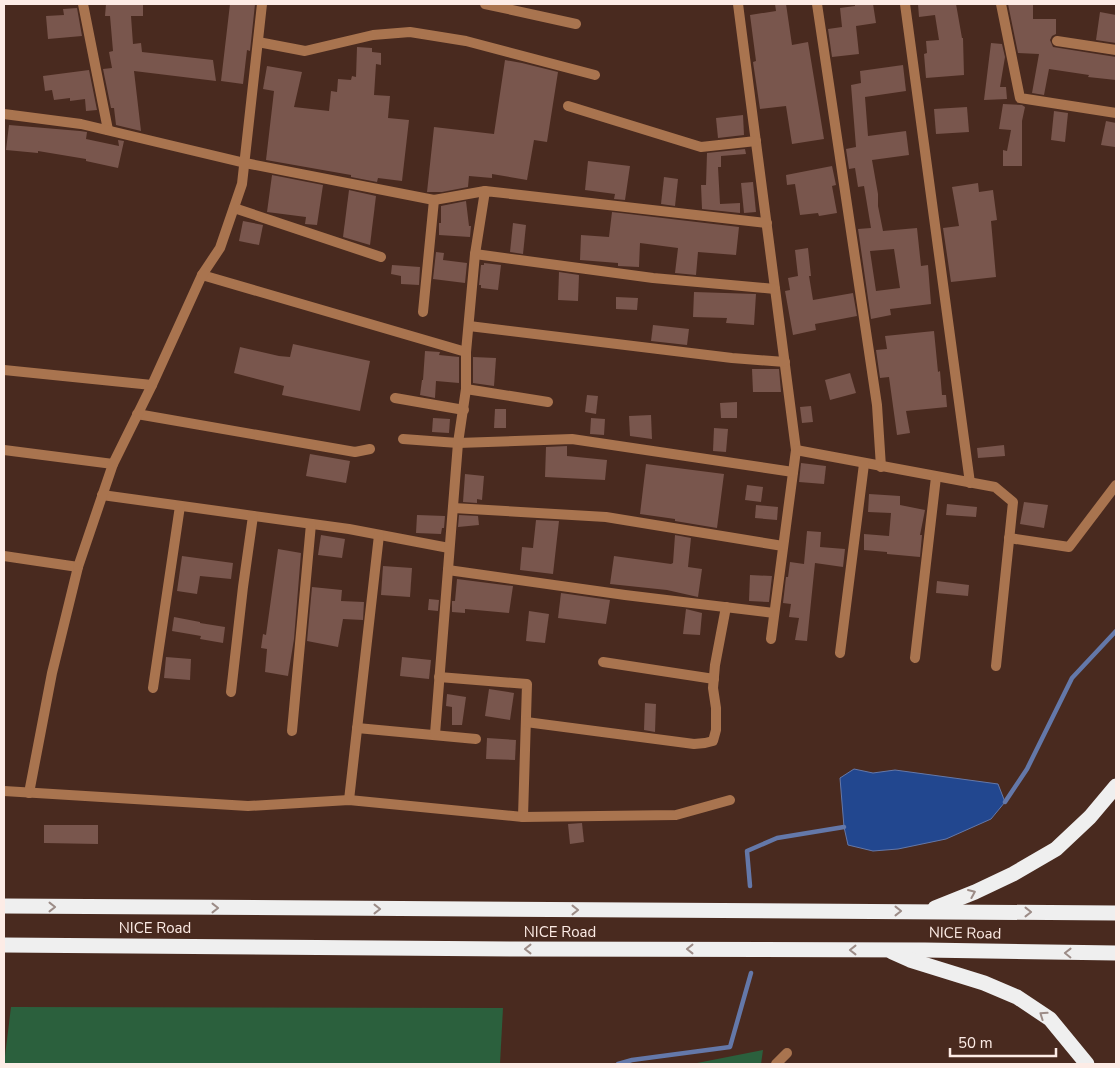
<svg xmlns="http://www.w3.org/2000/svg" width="1120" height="1068" font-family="'Nunito Sans',sans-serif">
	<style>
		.green { fill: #2b603d }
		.water { fill: #22478f; stroke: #6478a9 }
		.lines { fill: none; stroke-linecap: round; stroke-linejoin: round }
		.stream { stroke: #6478a9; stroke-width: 4.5 }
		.building { fill: #79564d; fill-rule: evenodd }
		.minor { stroke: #a9744f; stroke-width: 10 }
		.motorway { stroke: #efefef; stroke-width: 15 }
		.oneway { stroke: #9c8c87 }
		.labels { text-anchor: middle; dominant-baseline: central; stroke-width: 4; stroke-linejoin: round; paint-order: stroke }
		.street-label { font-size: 15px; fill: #fdece6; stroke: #492a1f }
	</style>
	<rect width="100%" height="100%" fill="#492a1f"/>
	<g class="green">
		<path d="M11,1007L503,1008L500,1064H4Z"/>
		<path d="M763,1050L761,1064H692Z"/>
	</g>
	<path class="water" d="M854,769L873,773L895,770L998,784L1005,802L991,819L946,839L898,849L873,851L848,845L844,827L840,778Z"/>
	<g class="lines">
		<g class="stream">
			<path d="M1005,802L1027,769L1072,678L1116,631"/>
			<path d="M750,886L747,851L777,838L844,827"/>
			<path d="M618,1064L632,1060L730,1047L751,973"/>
		</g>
	</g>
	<g class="building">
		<path d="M106,4H143V16H131L133,44L141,43L142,52L213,60L216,81L134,71L141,131L116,125L114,108H111L103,69L112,68L109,52L113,51L110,16H105Z"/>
		<path d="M230,4H255L250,51L247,50L243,84L221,81Z"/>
		<path d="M775,4H786L792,45L808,42L824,139L792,144L786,106L760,109L753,62L756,61L750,15L776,11Z"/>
		<path d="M855,4H873L876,23L856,26L859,54L832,57L828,29L842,27L840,8L855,6Z"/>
		<path d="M918,4H956L962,38H963L964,75L926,78L924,54L927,53L926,41L939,40L935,15L919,17Z"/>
		<path d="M1008,4H1033V19H1056V34L1052,36L1050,40L1053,47L1116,57V80L1088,77L1089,75L1049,69L1044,95L1032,93L1039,54L1018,53Z"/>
		<path d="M77,8L82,36L48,39L46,16L64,15L63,9Z"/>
		<path d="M1100,12L1116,15V43L1096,40Z"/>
		<path d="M991,43L1002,44L1005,57L1000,87H1006L1007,99L984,100Z"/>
		<path d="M357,47L372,48V52L381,53V65L376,64L374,95L390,96L388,118L409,120L402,181L378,178L377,182L351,177V175L266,160L274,91L263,89L267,66L302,72L294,107L329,111L331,91L337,92L338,79L351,80L352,76L356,77Z"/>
		<path d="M505,60L522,63L558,72L547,142L534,140L527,180L492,174V178L469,176L468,187L442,192H427L434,127L494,134Z"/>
		<path d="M903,65L906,91L865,97L868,136L906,131L909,155L872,160L878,194V206L883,231L917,228L921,266L928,265L931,304L890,309L891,315L871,319L858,229L871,228L864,186L858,187L855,168L849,169L846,149L856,147L851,85L861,83L860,71ZM894,249L900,288L876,291L870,251Z"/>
		<path d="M89,70L97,110L86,111L85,99L70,101V98L54,100L52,90L45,91L43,76Z"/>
		<path d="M1003,104L1022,105L1025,107L1022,121V166H1003V150L1007,151L1011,130L999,129Z"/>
		<path d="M967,107L969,132L936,134L934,109Z"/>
		<path d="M1054,111L1068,113L1065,142L1051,140Z"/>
		<path d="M743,115L744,135L718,138L716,118Z"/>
		<path d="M1106,121L1116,123L1115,147L1101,145Z"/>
		<path d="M9,125L80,131L87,132L86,139L119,146L118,140L124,141L118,168L86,161V159L38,151V153L6,150Z"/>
		<path d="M745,149L746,154L721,156V167H718L720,204L740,203V213L702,209L701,185H706L707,153Z"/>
		<path d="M588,161L630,166L625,200L614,199L615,194L585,190Z"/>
		<path d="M832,166L836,185L832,186L837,213L819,216L818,213L800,215L795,184L787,185L786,175Z"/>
		<path d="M272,175L323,185L317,225L305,224L306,217L267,212Z"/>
		<path d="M664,177L678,179L675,206L661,204Z"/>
		<path d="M753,182L756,212L744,213L741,183Z"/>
		<path d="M978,183L979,192L993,190L997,220L991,221L996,277L951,282L943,228L959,226L952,187Z"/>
		<path d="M349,190L376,196L370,245L343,237Z"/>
		<path d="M466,201L469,226H471L470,237L439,235V223H441V206Z"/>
		<path d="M612,212L739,227L736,255L698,252L696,275L675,273L678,248L640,243L639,267L618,266V263L580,260L581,235L609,237Z"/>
		<path d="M243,221L263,225L259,245L239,241Z"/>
		<path d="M513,223L526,225L523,254L510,252Z"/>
		<path d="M808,248L811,276H809L813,300L853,293L857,316L815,324L816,330L793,335L785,291L790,290L788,278L798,276L795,250Z"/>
		<path d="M436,252L444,253L443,260L467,263L465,283L433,279Z"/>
		<path d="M484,263L501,265L498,290L481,288V285H479L481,265H484Z"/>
		<path d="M392,265L420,267L419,285L401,284V276L391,274Z"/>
		<path d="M559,272L579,275L578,301L558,300Z"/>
		<path d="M694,292L756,294L754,325L726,323L727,318L693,317Z"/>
		<path d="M616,297L638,298L637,310L616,309Z"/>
		<path d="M653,325L689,329L687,345L651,341Z"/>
		<path d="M934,331L938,372L940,371L942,395H946L947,407L906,411L910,433L897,435L889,377L880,378L876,350L887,349L885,336Z"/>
		<path d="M293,344L370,361L360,411L282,395L284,386L234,373L240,347L279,356L290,357Z"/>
		<path d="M425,351L440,352L439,355L459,357V383L436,381L435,398L420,395L422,380H423Z"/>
		<path d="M473,357L496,358L494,386L473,383Z"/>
		<path d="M752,369H779L781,392H753Z"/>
		<path d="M850,373L856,393L830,400L825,380Z"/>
		<path d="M587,395L598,396L596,414L585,412Z"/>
		<path d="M737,402V418H721L720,403Z"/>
		<path d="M811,406L813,422L802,423L800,407Z"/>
		<path d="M495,409H506V428H494Z"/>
		<path d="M651,415L652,439L630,436L629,416Z"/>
		<path d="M433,418L450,419L449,433L432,432Z"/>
		<path d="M591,418L605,419L604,435L590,434Z"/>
		<path d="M714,428L728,429L726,452L713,451Z"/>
		<path d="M1004,445L1005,456L978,458L977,448Z"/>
		<path d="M567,446V456L607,460L605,480L545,477L546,447Z"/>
		<path d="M310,454L350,461L346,483L306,476Z"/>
		<path d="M801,463L826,466L824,484L799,482Z"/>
		<path d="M646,464L724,474L717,528L675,521V519L640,514Z"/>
		<path d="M465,474L484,476L482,500L477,499V503L463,502Z"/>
		<path d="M747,485L763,487L761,502L745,500Z"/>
		<path d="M869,494L900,496V505L925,510L920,535H922L920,557L887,554V552L864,550V534L889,536L891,513L868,512Z"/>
		<path d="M1024,502L1048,505L1044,528L1020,524Z"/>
		<path d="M947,504L977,507L976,517L946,515Z"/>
		<path d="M756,505L778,507L777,520L755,518Z"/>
		<path d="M417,515L445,516L444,528H442L441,534L416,533Z"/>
		<path d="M459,515L478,516L479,525L458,527Z"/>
		<path d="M536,520L559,521L553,574L520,570L522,547L533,548Z"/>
		<path d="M807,531L821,532L820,547L845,549L843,567L815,563L807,641L795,640L799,618L789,617L791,604L783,603L786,577H788L790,562L804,564Z"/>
		<path d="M321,535L345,539L342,558L318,555Z"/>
		<path d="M675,535L691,538L688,567L702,569L698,597L667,590L610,584L614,556L671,564L673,563Z"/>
		<path d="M278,549L301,553L294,639L288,676L265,672L267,649L261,648L263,634L266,635Z"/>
		<path d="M182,556L233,563L231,579L200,576L197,594L177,591Z"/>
		<path d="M383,566L412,568L410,597L381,595Z"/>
		<path d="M750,575L772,576L769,602L749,601Z"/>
		<path d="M457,579L513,586L509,613L465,609V613L452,612V601H455Z"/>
		<path d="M937,581L969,585L968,596L936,593Z"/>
		<path d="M312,587L342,590L341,601L364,602L363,620L343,619L338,647L307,641Z"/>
		<path d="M561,593L610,600L606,624L558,618Z"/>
		<path d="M429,599L439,600L438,611L428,610Z"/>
		<path d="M686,609L702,613L700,635L683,634Z"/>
		<path d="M529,611L549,614L545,643L526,641Z"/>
		<path d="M174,617L200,622V623L225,627L223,643L200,639L201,636L172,631Z"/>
		<path d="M166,657L191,659L190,680L164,678Z"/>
		<path d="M402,657L431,660L429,679L400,676Z"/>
		<path d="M489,689L514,693L510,720L485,716Z"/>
		<path d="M447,694L466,697L462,725H452V707L446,706Z"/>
		<path d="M645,703L656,704L655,732L644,730Z"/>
		<path d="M487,738L516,740L515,760L486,759Z"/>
		<path d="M582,823L584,842L570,844L568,824Z"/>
		<path d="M44,825H98V844L44,843Z"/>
	</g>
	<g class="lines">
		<g class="minor">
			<path d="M83,4L108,130"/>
			<path d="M485,4L576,24"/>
			<path d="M738,4L796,450L771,639"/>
			<path d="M817,4L877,405L881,467"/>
			<path d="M905,4L970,483"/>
			<path d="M1001,4L1020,98L1116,113"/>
			<path d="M1057,41L1116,50"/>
			<path d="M258,42L305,51L373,35L410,32L466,41L595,75"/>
			<path d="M568,106L701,147L756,141"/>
			<path d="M4,114L81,124L245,163L434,200L485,191"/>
			<path d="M234,208L381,257"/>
			<path d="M475,254L653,278L775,289"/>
			<path d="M202,275L466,352"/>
			<path d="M423,312L434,200"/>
			<path d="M469,326L732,358L785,362"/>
			<path d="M4,370L152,385"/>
			<path d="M466,389L548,402"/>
			<path d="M395,398L464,410"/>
			<path d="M137,414L355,452L370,449"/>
			<path d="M403,439L458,443L572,439L793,472"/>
			<path d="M4,450L113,464"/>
			<path d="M796,450L995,487L1013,502L996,666"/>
			<path d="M102,495L349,529L449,548"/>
			<path d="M453,508L606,517L783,546"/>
			<path d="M1009,538L1069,547L1116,485"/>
			<path d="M4,556L78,567L52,673L29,793"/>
			<path d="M78,567L113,464L152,385L202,275L220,248L242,184L262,4"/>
			<path d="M448,570L625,595L774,613"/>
			<path d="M840,653L864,464"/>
			<path d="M915,658L936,477"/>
			<path d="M603,662L714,679"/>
			<path d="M439,677L527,684L523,817"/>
			<path d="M153,688L180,506"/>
			<path d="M231,692L243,587L253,516"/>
			<path d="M526,722L694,744L705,743L713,741L716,730V708L713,688L715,665L726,607"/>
			<path d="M357,728L476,739"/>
			<path d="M292,731L311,524"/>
			<path d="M435,734L458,443L466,389V352L475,254L485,191L767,223"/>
			<path d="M4,791L248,806L349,800L523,817L676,815L730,800"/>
			<path d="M349,800L379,535"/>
			<path d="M776,1064L787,1053"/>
		</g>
		<g class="motorway">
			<path d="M4,906L1116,913"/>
			<path d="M935,908L975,892L1013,874L1056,849L1090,817L1116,786"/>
			<path d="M4,945L514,949L925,950L1116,953"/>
			<path d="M892,952L910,960L984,983L1017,997L1050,1019L1087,1064"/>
		</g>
	</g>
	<defs><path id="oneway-chevron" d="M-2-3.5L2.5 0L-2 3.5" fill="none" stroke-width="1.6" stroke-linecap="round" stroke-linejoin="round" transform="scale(1.25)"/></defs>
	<g class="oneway">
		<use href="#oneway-chevron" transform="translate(972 893) rotate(-23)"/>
		<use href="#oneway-chevron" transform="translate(52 907)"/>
		<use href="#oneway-chevron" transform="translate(215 908)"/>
		<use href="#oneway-chevron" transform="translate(377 909)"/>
		<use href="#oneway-chevron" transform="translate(575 910)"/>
		<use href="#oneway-chevron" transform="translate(898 911)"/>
		<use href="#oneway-chevron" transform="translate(1028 912)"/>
		<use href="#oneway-chevron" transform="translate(528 949) rotate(-180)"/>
		<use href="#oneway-chevron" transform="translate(690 949) rotate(-180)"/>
		<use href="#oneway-chevron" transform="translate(853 950) rotate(-180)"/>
		<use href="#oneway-chevron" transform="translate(1068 953) rotate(-179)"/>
		<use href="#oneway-chevron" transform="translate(1043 1015) rotate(-145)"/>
	</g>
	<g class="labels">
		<g class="street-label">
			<text x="155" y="928">NICE Road</text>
			<text x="560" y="932">NICE Road</text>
			<text transform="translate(965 933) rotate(1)">NICE Road</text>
		</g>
	</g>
	<rect width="1120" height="1068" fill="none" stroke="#fdece6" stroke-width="10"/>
	<path d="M950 1048v8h106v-8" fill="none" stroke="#fdece6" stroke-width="2.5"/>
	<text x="958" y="1048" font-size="15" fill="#fdece6" stroke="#492a1f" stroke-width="4" paint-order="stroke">50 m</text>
</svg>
